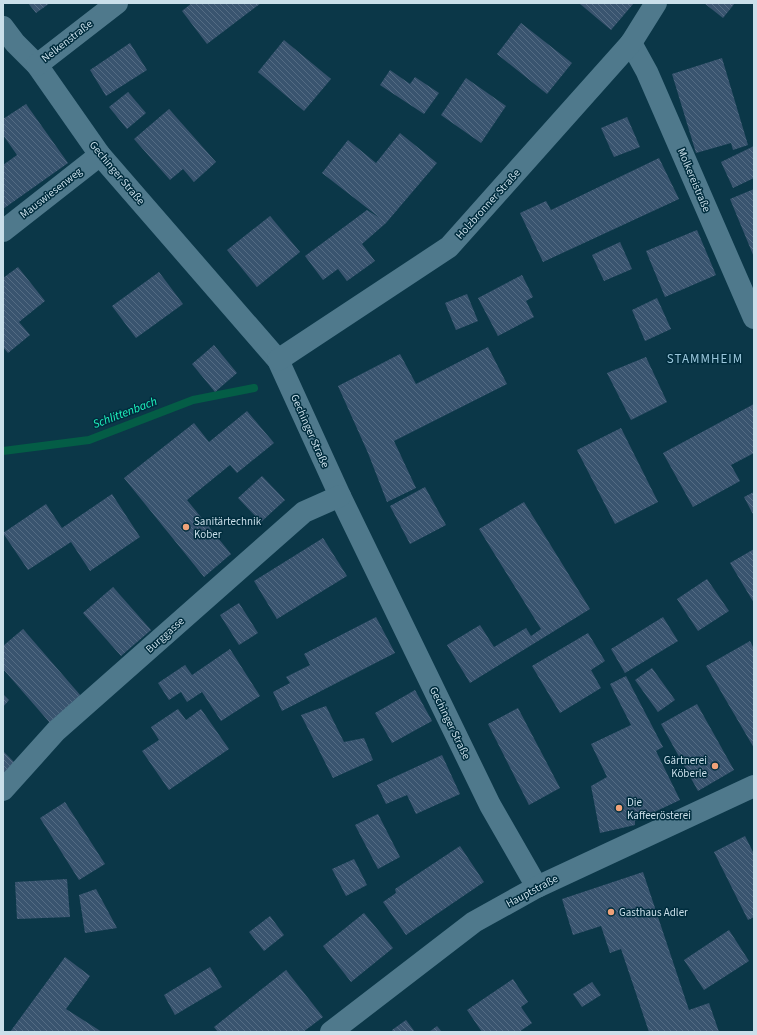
<svg xmlns="http://www.w3.org/2000/svg" width="757" height="1035" font-family="'Source Sans 3',sans-serif">
	<style>
		.lines { fill: none; stroke-linecap: round; stroke-linejoin: round }
		.stream { stroke: #045d46; stroke-width: 8 }
		.building { fill: url(#building-back-hatch) }
		.minor { stroke: #4f798c; stroke-width: 22 }
		.poi-dot { fill: #f0a279; stroke: #002d3e; stroke-width: 1.5 }
		.labels { text-anchor: middle; dominant-baseline: central; stroke-width: 3; stroke-linejoin: round; paint-order: stroke }
		.street-label { font-size: 11px; fill: #cadfea; stroke: #002d3e }
		.poi-label { font-size: 11px; fill: #cadfea; stroke: #002d3e; text-anchor: start }
		.water-label { font-size: 12px; font-style: italic; fill: #1ff5bf; stroke: #002d3e }
		.quarter-label { font-size: 13px; letter-spacing: 1px; fill: #9ac6db; stroke: #002d3e }
	</style>
	<defs>
		<pattern id="building-back-hatch" width="6" height="6" patternUnits="userSpaceOnUse"><rect width="6" height="6" fill="#39546f"/><path d="M-1 5l2 2M0 0l6 6M5-1l2 2" fill="none" stroke="#546c84"/></pattern>
	</defs>
	<rect width="100%" height="100%" fill="#0b3748"/>
	<g class="lines">
		<path class="stream" d="M3,451L89,440L193,400L254,388"/>
	</g>
	<g class="building">
		<path d="M28,3H50L36,13Z"/>
		<path d="M192,3H261L207,44L182,11Z"/>
		<path d="M579,3H634L611,30Z"/>
		<path d="M704,3H735L723,18Z"/>
		<path d="M521,23L572,63L547,94L497,54Z"/>
		<path d="M284,40L331,79L304,111L258,72Z"/>
		<path d="M130,43L147,70L106,96L90,70Z"/>
		<path d="M722,58L748,145L733,150L731,143L696,153L672,74Z"/>
		<path d="M390,70L410,84L415,77L439,93L424,114L380,85Z"/>
		<path d="M466,78L506,106L481,143L441,115Z"/>
		<path d="M128,92L146,113L127,129L109,107Z"/>
		<path d="M26,104L68,163L3,209V165L17,155L3,135V119Z"/>
		<path d="M169,109L216,162L194,182L183,169L170,180L134,139Z"/>
		<path d="M627,117L640,147L614,157L601,128Z"/>
		<path d="M400,133L437,163L386,223L362,244L375,261L347,281L338,269L323,280L305,256L367,210L380,218L322,173L348,140L376,163Z"/>
		<path d="M754,146V178L733,188L721,162Z"/>
		<path d="M659,158L679,199L543,262L520,213L546,201L551,210Z"/>
		<path d="M754,189V257L730,199Z"/>
		<path d="M270,216L300,252L257,287L227,250Z"/>
		<path d="M697,230L716,275L665,297L646,251Z"/>
		<path d="M620,242L632,269L604,281L592,255Z"/>
		<path d="M18,267L45,301L19,322L30,335L8,353L3,347V278Z"/>
		<path d="M159,272L183,304L136,338L112,306Z"/>
		<path d="M522,275L533,297L526,301L534,317L498,336L478,298Z"/>
		<path d="M467,294L478,321L456,330L445,303Z"/>
		<path d="M657,298L671,329L645,341L632,310Z"/>
		<path d="M214,345L237,373L215,392L192,364Z"/>
		<path d="M488,347L507,384L394,441L416,488L387,502L382,489L368,453L338,386L400,354L416,384Z"/>
		<path d="M646,357L667,402L631,420L607,373Z"/>
		<path d="M754,404V453L731,465L740,481L693,507L663,453Z"/>
		<path d="M247,411L274,443L237,473L230,465L187,500L231,554L204,577L124,478L194,423L209,442Z"/>
		<path d="M621,428L658,502L615,524L577,450Z"/>
		<path d="M262,476L285,500L261,522L238,498Z"/>
		<path d="M425,487L446,525L410,544L390,506Z"/>
		<path d="M754,492V516L744,497Z"/>
		<path d="M112,494L140,537L90,571L71,542L28,570L3,533L46,504L62,528Z"/>
		<path d="M524,502L590,609L470,683L447,645L480,625L494,647L526,628L531,636L541,629L479,529Z"/>
		<path d="M323,538L347,576L277,619L254,581Z"/>
		<path d="M754,549V603L730,563Z"/>
		<path d="M707,579L729,611L698,631L677,599Z"/>
		<path d="M113,587L151,630L121,656L83,613Z"/>
		<path d="M239,603L258,633L239,645L220,615Z"/>
		<path d="M376,617L395,653L282,711L273,692L290,683L286,677L310,665L304,654Z"/>
		<path d="M663,617L678,641L625,673L611,649Z"/>
		<path d="M23,629L81,696L50,723L3,669V646Z"/>
		<path d="M588,633L605,661L591,670L601,688L560,713L532,666Z"/>
		<path d="M750,641L754,649V748L706,666Z"/>
		<path d="M230,649L260,696L221,721L202,692L187,702L181,692L169,700L158,683L185,665L192,675Z"/>
		<path d="M652,668L675,700L658,712L635,680Z"/>
		<path d="M626,676L663,747L656,751L680,800L635,821V825L600,833L591,786L607,777L591,744L631,725L610,684Z"/>
		<path d="M415,690L432,721L392,743L375,713Z"/>
		<path d="M3,694L9,700L3,707Z"/>
		<path d="M697,704L734,770L698,791L661,724Z"/>
		<path d="M326,706L344,742L364,738L373,760L333,778L301,715Z"/>
		<path d="M518,708L560,788L529,805L488,724Z"/>
		<path d="M178,709L186,720L201,709L229,749L169,790L142,751L159,740L151,727Z"/>
		<path d="M3,751L18,766L3,780Z"/>
		<path d="M442,755L460,794L416,814L407,795L386,804L377,785Z"/>
		<path d="M65,802L105,864L79,880L40,818Z"/>
		<path d="M378,814L400,857L378,869L355,825Z"/>
		<path d="M745,836L754,854V917L748,920L714,852Z"/>
		<path d="M460,846L484,882L406,935L383,902L396,893L395,889Z"/>
		<path d="M354,859L367,885L346,896L332,869Z"/>
		<path d="M643,872L689,1010L709,1003L719,1032H649L621,949L610,953L601,926L573,935L562,899Z"/>
		<path d="M67,879L70,917L17,919L15,882Z"/>
		<path d="M96,889L117,928L85,933L79,895Z"/>
		<path d="M364,913L393,948L351,982L323,946Z"/>
		<path d="M270,916L284,935L264,951L249,932Z"/>
		<path d="M729,930L749,961L704,990L684,960Z"/>
		<path d="M65,957L90,976L66,1009L102,1032H10Z"/>
		<path d="M210,967L222,987L175,1015L164,995Z"/>
		<path d="M286,970L323,1017L303,1032H218L214,1027Z"/>
		<path d="M513,979L528,1002L521,1007L532,1023L519,1032H482L467,1010Z"/>
		<path d="M592,982L601,995L582,1007L573,994Z"/>
		<path d="M406,1020L415,1032H393L392,1030Z"/>
		<path d="M437,1026L442,1032H429Z"/>
	</g>
	<g class="lines">
		<g class="minor">
			<path d="M3,27L15,43L37,65L100,155L278,360L340,496L490,805L537,887"/>
			<path d="M631,43L647,72L754,318"/>
			<path d="M37,65L117,3"/>
			<path d="M3,231L100,155"/>
			<path d="M278,360L449,247L631,43L656,3"/>
			<path d="M3,790L56,731L304,512L340,496"/>
			<path d="M331,1032L474,922L537,887L754,786"/>
		</g>
	</g>
	<g class="poi-dot">
		<circle cx="186" cy="527" r="4"/>
		<circle cx="715" cy="766" r="4"/>
		<circle cx="619" cy="808" r="4"/>
		<circle cx="611" cy="912" r="4"/>
	</g>
	<g class="labels">
		<g class="street-label">
			<text transform="translate(67 41) rotate(-38)">Nelkenstraße</text>
			<text transform="translate(117 173) rotate(50)">Gechinger Straße</text>
			<text transform="translate(694 180) rotate(67)">Molkereistraße</text>
			<text transform="translate(51 193) rotate(-38)">Mauswiesenweg</text>
			<text transform="translate(488 204) rotate(-48)">Holzbronner Straße</text>
			<text transform="translate(310 431) rotate(66)">Gechinger Straße</text>
			<text transform="translate(165 635) rotate(-42)">Burggasse</text>
			<text transform="translate(450 723) rotate(64)">Gechinger Straße</text>
			<text transform="translate(532 891) rotate(-28)">Hauptstraße</text>
		</g>
		<g class="poi-label">
			<text x="194" y="521">Sanitärtechnik<tspan x="194" dy="13">Kober</tspan></text>
			<text x="707" y="760" text-anchor="end">Gärtnerei<tspan x="707" dy="13">Köberle</tspan></text>
			<text x="627" y="802">Die<tspan x="627" dy="13">Kaffeerösterei</tspan></text>
			<text x="619" y="912">Gasthaus Adler</text>
		</g>
		<g class="water-label">
			<text transform="translate(125 413) rotate(-21)">Schlittenbach</text>
		</g>
		<g class="quarter-label">
			<text x="705" y="359">STAMMHEIM</text>
		</g>
	</g>
	<rect width="757" height="1035" fill="none" stroke="#cadfea" stroke-width="8"/>
</svg>
